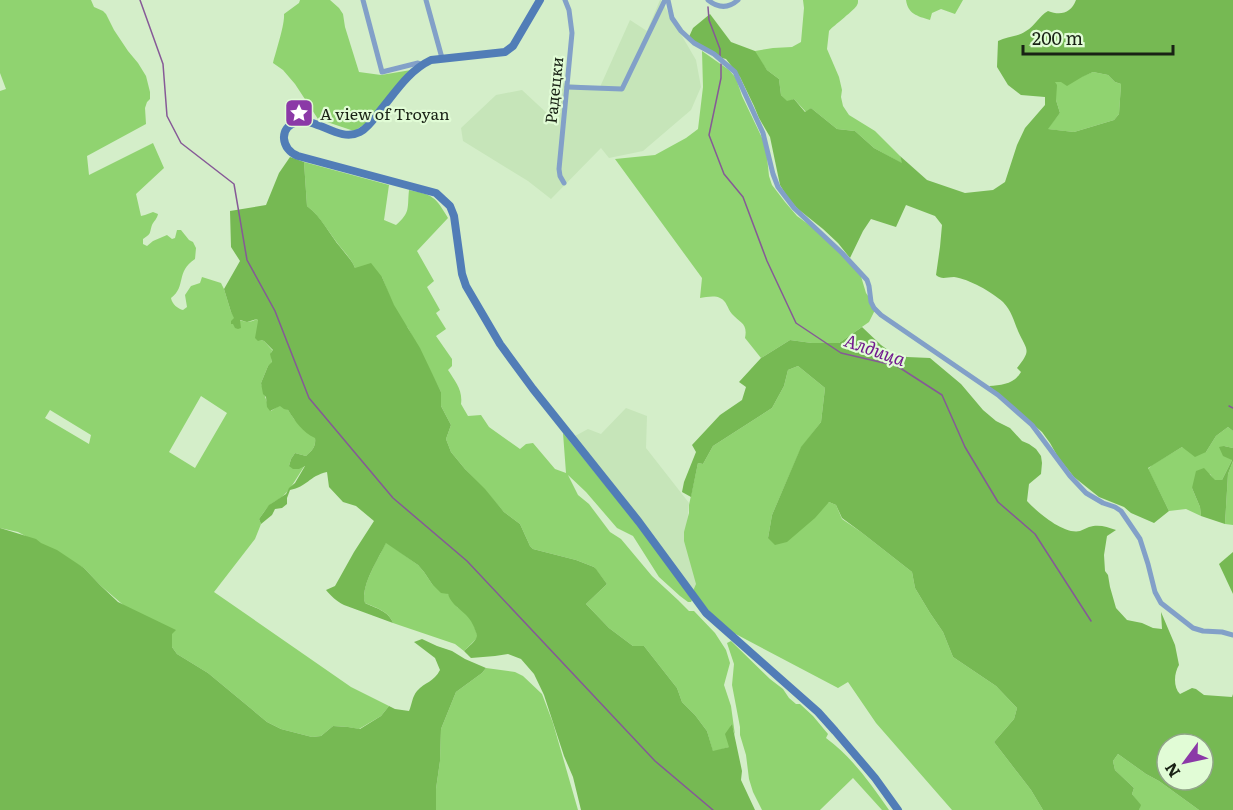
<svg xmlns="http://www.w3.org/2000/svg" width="1233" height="810" font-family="Literata,serif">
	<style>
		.built { fill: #c6e5b9 }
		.green { fill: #90d370; fill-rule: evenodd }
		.forest { fill: #76b953; fill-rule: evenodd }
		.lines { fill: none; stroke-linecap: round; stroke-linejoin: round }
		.stream { stroke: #865997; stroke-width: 1.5 }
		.street { stroke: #82a0c8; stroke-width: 5 }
		.secondary { stroke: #517db7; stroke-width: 8 }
		.labels { text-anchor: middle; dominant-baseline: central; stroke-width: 4.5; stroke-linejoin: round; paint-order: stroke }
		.street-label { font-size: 16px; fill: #192215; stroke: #e1fcd6 }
		.poi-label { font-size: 16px; fill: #192215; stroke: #e1fcd6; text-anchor: start }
		.water-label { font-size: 18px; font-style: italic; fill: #721b8e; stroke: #e1fcd6 }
	</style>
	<rect width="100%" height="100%" fill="#d4eec9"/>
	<g class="built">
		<path d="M660,0H661L696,60L701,87L691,110L643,151L609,158L601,148L551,199L528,181L463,141L461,128L496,95L522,90L550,116L561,83L600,87L630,20L647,31Z"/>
		<path d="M626,408L647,416L646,448L689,503L687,527L715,619L575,436L588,429L601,434Z"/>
	</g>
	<g class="green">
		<path d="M0,0H91L94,7L103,11L106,14L114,30L128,51L138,63L146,76L150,92V99L147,102L145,108L146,124L87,156L89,175L153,143L164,168L136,194L141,216L145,215L153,212L158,214C157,219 154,221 152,225C149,234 152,233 143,239V244L147,246L153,241L167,235L172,239L175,238L177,230H181L189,240L193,242L196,248L195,259C175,272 187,286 171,298C172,304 178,309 183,310L187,307L185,295L191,286L200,283L202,277L221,283L224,289L231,312L235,318L240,324L239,320C246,322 250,323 257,319L258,321L261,340L264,341L273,351L271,352L272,364L268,366L261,383C264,392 266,402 271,411L280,405L288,410L294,419L315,437C316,446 313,450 306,456L295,453L291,459L289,466L306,464C298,475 293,486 284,495C279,500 272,502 268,507C265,510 262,515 259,519L261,524L255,539L214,592L351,687L389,706L381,716L359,729L348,727L333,726L321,736L312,737L281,729L267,722L208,673L177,654L172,647L100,585L84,568L18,532L0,528V91L6,89L0,73ZM201,396L227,413L195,468L169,452ZM50,410L91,435L89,444L45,418Z"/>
		<path d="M300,0H330L339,8L343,14L345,27L359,72L381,75L411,70L368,122L354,131L318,119L295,84L283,70L273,63C276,51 285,24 284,14L299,3Z"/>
		<path d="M803,0H858C858,2 858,4 857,5C856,9 833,26 829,31L827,49L839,77L842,90L841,97L843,106L849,115L875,131L900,156L903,164L874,148L855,131L837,129L811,108L806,112L794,99L787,102L781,95L779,79L767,70L755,53V51L773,48L792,47L801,42L804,8Z"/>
		<path d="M906,0H963L955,14L941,9L932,13L930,20C917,16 908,14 906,0Z"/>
		<path d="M702,51L729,70L736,78L742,96L764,142L767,157L769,176L772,185L785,202L797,216L819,232L860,273L866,293L878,310L874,312L869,322L839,343H812L790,340L761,358L745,338C748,323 740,323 732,314C727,308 727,301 720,298C715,295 706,297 700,298L702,278L615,159L655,155L686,138L698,129L703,87Z"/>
		<path d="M1093,72L1108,75L1115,82L1121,84L1119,114L1114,120L1074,132L1047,129L1060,113L1056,100L1055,82C1068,82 1081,77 1093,72Z"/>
		<path d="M304,162L389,185L384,220L396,225C411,212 407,208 409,190C433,195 435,196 448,218L417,251L434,281L427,287L440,310L436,313L446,329L436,336L452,359V366L448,370C455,381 463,390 461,404L468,416L481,415L489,427L520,449L526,444L533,443L555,469L566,473L563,433L660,553L692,600L691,602H688L680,596L659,577L633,536L617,528L586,492L568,475L578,495L589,504L610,532L621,539L652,576L678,600L689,611H694L715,633L726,650L730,663L724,685L731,706L735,735L731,724L729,747L713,752L707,731L695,715L682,702L677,688L644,646H633L609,628L586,604L607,584L594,567L576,560L533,549L530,546L520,524L504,512L485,490L465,469L451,452L446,439L451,425L441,406V392L408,328C395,314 389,294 382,277L355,268C351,258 344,252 338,244C328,231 320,216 307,206Z"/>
		<path d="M798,366L825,388L821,422L801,448L772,515L768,538L829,502L836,505L842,519L861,532L912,572L915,588L930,613L943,632L953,657L996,686L1017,708L1014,719L994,742L1031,790L1043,810H952L876,723L848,682L838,688L730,631L715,618L693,591L696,584L684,541V532L689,513V505L698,463L703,464L713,446L772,408L784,386L788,370Z"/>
		<path d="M1228,427L1233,431V448L1224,446L1232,460L1222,480L1215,481L1210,474L1192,488L1200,507L1201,516L1186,509L1169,511L1148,469L1152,465L1182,447L1206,452L1216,436Z"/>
		<path d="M1233,461V525L1225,524L1228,474Z"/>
		<path d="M386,542L418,565L424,572L432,584L448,594L457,607L465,612L472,620L477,634V638L464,651L455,644L393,623C389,611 376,608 365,603C360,585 379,559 386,542Z"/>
		<path d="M731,641L770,679L783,689L789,698L796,704H800L813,716L828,734L826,738C852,757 871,784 889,810H882L853,778L820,810H762L753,792L749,779L746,755L740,735V727L732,685L734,664L727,643Z"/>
		<path d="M486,668L515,672L523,676L542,694L553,723L578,810H436V789L440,761L441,729L456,692L482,673Z"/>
		<path d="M1118,754L1146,774L1159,781L1199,810H1139L1140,805L1132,794L1134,788L1115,770L1113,761Z"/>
	</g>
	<g class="forest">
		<path d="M1076,0H1233V431L1228,427L1216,436L1206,452L1195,457L1182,447L1148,468L1169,511L1154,523L1131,513L1124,507L1099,497L1074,477L1058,457L1050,443L1042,432L989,386C1002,385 1014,384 1021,372L1017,368C1032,349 1027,351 1018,331C1014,321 1011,310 1003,302C992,292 969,279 954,277C946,277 942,280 936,275L940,247L942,225L935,216L906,205L896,227L871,219L863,231L850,258L838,243L823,229L798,209L788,198L780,185L770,137L759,118L754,106L740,77L726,59L722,58L688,39L693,28L710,14L731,42L755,51L767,70L779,79L781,95L787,101L794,99L805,112L811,108L837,129L855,131L874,148L902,163L900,156L927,180L965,193L993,190L1005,182L1017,145L1025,128L1045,105V97L1021,95L1008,85L997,67L998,41C1007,36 1018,37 1026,31C1035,26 1039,16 1048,11C1061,16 1071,13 1076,0ZM1093,72L1108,75L1115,82L1121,84L1119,114L1114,120L1074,132L1048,129L1060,113L1056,100L1057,85L1055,82H1061L1067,86L1082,77Z"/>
		<path d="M290,157L304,162L307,206C322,217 329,234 341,248C346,255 352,260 355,268L371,263L382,277L394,305L420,348L441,392V406L451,425L446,439L451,452L465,469L485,489L504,512L520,524L530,546L533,549L576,560L594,567L596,569L607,584L586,604L609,628L633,646H644L677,688L682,702L695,715L707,731L713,751L729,747L725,734L732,724L742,771L741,780L755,810H581L573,777L564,756L544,695L534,674L521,659L508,654L495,656L471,658L464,651C468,647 476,641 477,636C477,634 475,630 474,627C468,611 452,608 448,594L441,593L432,584L424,572L418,565L386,543C379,558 360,586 365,603C375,608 389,611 393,623L344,605C336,601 331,596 326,590L335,586L354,552L374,521L356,506L343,502L329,487L327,472C309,476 307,487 290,490L287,498V504L282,508L275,509L272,515L261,524L259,519L269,505L286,494L289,488L295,483L305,466L299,469H293L289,466L291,459L295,453L306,456C313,450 316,446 315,438C303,433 295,421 288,410L284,409L280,406L270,411L267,407L266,397L263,394L261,383L268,366L272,362L270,354L273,350L264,341L261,340L258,341L255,338L258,321L257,319L247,322L240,320L241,328L238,329L235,328L233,324H231V321L234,318L231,312L224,289L240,261L231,247L230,211L266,205L279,173Z"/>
		<path d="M862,327L881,345L892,353L907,357L930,358L961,384L983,410L996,421L1010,428L1022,441L1029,444L1036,449L1041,456L1042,463L1041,474L1029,484L1027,501C1037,512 1064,535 1080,531C1083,530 1086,528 1089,527C1099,524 1107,527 1116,530L1107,536L1104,555L1105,571L1108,575L1110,587L1116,608L1127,620L1142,623L1153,628L1162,629L1161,612L1175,645L1179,665C1174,673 1173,687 1180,694L1192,688L1196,689L1204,695L1232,697L1233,694V810H1199L1159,781L1146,774L1118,754L1113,761L1115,770L1134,788L1132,794L1141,805L1139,810H1043L1031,790L994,742L1014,719L1017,708L996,686L953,657L943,632L930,613L915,588L912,572L861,532L842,518L836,505L829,502L815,518L787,542L775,545L768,538L772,515L801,447L821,422L825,388L798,366L788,370L784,386L772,408L713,446L703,464L698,463L691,497L682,492L684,482L696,452L692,445L720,415L742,400L746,387L739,382L761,358L790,340L812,343H839ZM1167,744H1203V780H1167Z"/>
		<path d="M1224,446L1233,448V461L1228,474L1225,524L1201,516L1200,507L1192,488L1196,471L1204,468L1215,480H1222L1232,460L1223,456L1219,447Z"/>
		<path d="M0,528L36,539L41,543L57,550L84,568L100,585L118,602L176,630L172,634V647L177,654L208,673L267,722L281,729L312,737L321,736L333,726L348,727L360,729L381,716L389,706L395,709L409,711C412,704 412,697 417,691C425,682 434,682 440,670L435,658L414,642L422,639L437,646L452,651L465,659L486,668L482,673L456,692L441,729L440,761L436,789V810H0Z"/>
		<path d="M1233,552V594L1219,564Z"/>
	</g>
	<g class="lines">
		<g class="stream">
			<path d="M140,0L163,64L167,116L181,143L234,184L247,260L275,311L309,398L393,498L467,561L655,761L713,810"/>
			<path d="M708,7L709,20L720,49V56"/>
			<path d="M721,64V78L709,135L724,174L743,197L767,261L796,323L841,353L897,366L942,395L965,447L998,502L1035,534L1091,621"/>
			<path d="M1229,406L1233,408"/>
		</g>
		<g class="street">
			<path d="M363,0L382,72L418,63L421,64"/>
			<path d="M426,0L442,58"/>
			<path d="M668,0L672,18L681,31L694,43L714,54L735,72L763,133L773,174L778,187L794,208L842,253L867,280L869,286L871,302L874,308L881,315L998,395L1032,425L1070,476L1086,493L1103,503L1115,507L1121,511L1140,539L1148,564L1155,592L1161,603L1193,628L1203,631L1222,632L1233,635"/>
			<path d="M708,0C718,8 728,9 738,0"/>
			<path d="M567,87L622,89L665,0"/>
			<path d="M564,183L560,176L559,169L572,33L569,10L565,0"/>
		</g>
		<path class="secondary" d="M540,0L513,46L505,52L431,60C408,71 395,93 379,112C374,119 368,128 360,132C339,143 317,117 297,122C278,127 281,150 298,156L436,193L450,206L454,216L462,274L466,286L500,344L533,389L639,522L706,613L818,712L835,731L875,778L898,810"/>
	</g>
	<defs>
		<g id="sight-square" transform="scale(1.5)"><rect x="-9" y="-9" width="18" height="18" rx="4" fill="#8b39a7" stroke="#e1fcd6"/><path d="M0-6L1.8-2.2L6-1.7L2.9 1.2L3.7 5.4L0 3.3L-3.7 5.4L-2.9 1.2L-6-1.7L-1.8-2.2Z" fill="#fff"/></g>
	</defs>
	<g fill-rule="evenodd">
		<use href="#sight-square" x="299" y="113"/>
	</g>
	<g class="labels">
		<g class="street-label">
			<text transform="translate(553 90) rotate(-84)">Радецки</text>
		</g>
		<g class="poi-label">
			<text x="320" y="113">A view of Troyan</text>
		</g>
		<g class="water-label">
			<text transform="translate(875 349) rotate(19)">Алдица</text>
		</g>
	</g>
	<g transform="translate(1185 762) rotate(237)"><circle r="28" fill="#e1fcd6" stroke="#91a589" stroke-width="1.5"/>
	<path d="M0-4.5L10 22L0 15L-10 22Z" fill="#8b39a7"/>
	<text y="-9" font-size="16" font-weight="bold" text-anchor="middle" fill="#192215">N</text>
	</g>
	<path d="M1023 45v9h150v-9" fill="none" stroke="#192215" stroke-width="3"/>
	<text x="1032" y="45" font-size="18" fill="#192215" stroke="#e1fcd6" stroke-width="4.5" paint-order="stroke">200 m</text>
</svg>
